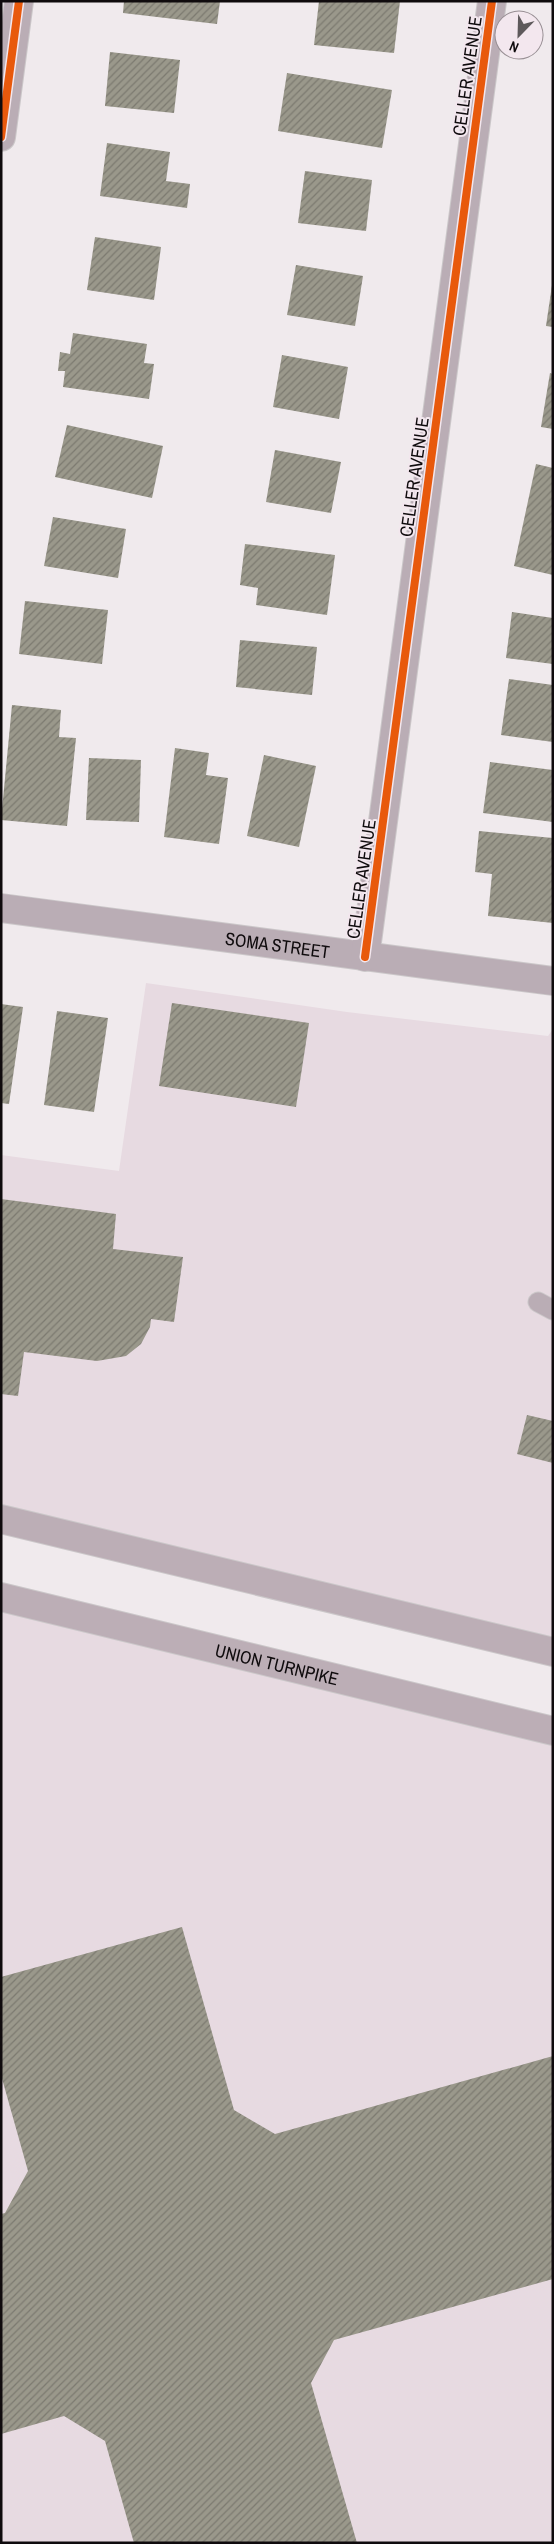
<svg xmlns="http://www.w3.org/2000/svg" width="554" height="2544" font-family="'Archivo Narrow',sans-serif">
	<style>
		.built { fill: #e7dae1 }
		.building { fill: url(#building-hatch) }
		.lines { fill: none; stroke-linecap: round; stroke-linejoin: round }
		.service-casing { stroke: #cbc7c9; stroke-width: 21 }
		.minor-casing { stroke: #cbc7c9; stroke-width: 30 }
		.primary-casing { stroke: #cbc7c9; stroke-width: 30 }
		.service { stroke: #baadb5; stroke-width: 19 }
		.minor { stroke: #baadb5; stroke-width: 28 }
		.primary { stroke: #bcaeb6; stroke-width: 28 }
		.cycleway-casing { stroke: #f3e7ee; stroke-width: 11 }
		.cycleway { stroke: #e8590c; stroke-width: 8 }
		.labels { text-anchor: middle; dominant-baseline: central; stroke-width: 4; stroke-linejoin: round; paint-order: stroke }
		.street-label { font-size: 18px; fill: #0f0b0d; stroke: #f3e7ee }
	</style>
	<defs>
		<pattern id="building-hatch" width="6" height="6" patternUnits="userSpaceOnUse" patternTransform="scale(1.25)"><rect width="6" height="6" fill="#9a988b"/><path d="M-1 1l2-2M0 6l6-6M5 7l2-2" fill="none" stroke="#7c7a70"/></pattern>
	</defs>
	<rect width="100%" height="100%" fill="#f0eaed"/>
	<g class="built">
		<path d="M146,983L347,1012L548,1036L553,1029V1652L1,1519V1155L119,1171Z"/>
		<path d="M1,1597L553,1731V2543H1Z"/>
	</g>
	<g class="building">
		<path d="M124,1H220L217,24L123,13Z"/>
		<path d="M319,1H400L394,53L314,45Z"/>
		<path d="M110,52L180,60L174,113L105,106Z"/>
		<path d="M287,73L392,90L382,148L278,131Z"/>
		<path d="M107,143L170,152L166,181L190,184L187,208L100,196Z"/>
		<path d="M305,171L372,180L366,231L298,223Z"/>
		<path d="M95,237L161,247L154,300L87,290Z"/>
		<path d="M296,265L363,276L355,326L287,315Z"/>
		<path d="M552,285H553V327L546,326Z"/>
		<path d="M73,333L147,344L144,363L154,364L149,399L63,387L65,371H58L60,352L70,354Z"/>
		<path d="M282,355L348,367L339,419L273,407Z"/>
		<path d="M550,373L553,374V429L541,427Z"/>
		<path d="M67,425L163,446L152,498L55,477Z"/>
		<path d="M275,450L341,462L331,513L266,502Z"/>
		<path d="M536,464L553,468V575L514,566Z"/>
		<path d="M53,517L126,529L118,578L44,566Z"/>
		<path d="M245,544L335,555L327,615L256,605L258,588L240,585Z"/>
		<path d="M25,601L108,610L102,664L19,654Z"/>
		<path d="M512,612L553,618V664L506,658Z"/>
		<path d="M240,640L317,647L312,695L236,687Z"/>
		<path d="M509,679L553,685V742L501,735Z"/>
		<path d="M12,705L61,710L59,737L76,738L67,826L1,820Z"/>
		<path d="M175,748L209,753L206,775L228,778L219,844L164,837Z"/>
		<path d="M264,755L316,766L299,847L247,836Z"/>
		<path d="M89,758L141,760L139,822L86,820Z"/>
		<path d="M490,762L553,770V822L483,813Z"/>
		<path d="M479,831L553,838V923L488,916L492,874L475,872Z"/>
		<path d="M172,1003L309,1023L296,1107L159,1086Z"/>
		<path d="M1,1004L23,1007L9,1104L1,1103Z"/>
		<path d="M57,1011L108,1018L94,1112L44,1105Z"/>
		<path d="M1,1199L116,1214L113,1249L183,1257L174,1322L151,1319L150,1327L141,1344L126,1356L97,1361L24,1352L18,1396L1,1394Z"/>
		<path d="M527,1415L553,1421V1463L517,1454Z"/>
		<path d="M182,1927L234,2110L275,2134L553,2056V2279L334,2340L311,2383L357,2543H134L105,2441L64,2416L1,2434V2214L5,2213L28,2171L1,2075V1977Z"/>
	</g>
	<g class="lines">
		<g class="service-casing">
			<path id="service" d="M538,1302L553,1310"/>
		</g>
		<g class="minor-casing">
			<g id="minor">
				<path d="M1,137L19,1"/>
				<path id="s1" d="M1,908L553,981"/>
				<path d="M365,957L492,1"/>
			</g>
		</g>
		<g class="primary-casing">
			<g id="primary">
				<path d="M1,1519L553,1652"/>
				<path id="s2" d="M1,1597L553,1731"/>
			</g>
		</g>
		<use href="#service" class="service"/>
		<use href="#minor" class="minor"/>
		<use href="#primary" class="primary"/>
		<g class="cycleway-casing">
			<g id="cycleway">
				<path d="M1,137L19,1"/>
				<path d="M365,957L492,1"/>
			</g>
		</g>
		<use href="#cycleway" class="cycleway"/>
	</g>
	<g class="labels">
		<g class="street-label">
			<text transform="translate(467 76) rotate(-82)">CELLER AVENUE</text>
			<text transform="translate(414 477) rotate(-82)">CELLER AVENUE</text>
			<text transform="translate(361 879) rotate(-82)">CELLER AVENUE</text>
			<text stroke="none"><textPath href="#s1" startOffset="279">SOMA STREET</textPath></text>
			<text stroke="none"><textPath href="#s2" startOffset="284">UNION TURNPIKE</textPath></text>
		</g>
	</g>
	<rect width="554" height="2544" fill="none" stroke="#0f0b0d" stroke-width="5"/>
	<g transform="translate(519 35) rotate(203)"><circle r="24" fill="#f3e7ee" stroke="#988f94"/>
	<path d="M0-4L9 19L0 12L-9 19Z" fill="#5e595b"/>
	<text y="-8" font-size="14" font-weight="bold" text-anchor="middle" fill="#0f0b0d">N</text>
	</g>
</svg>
